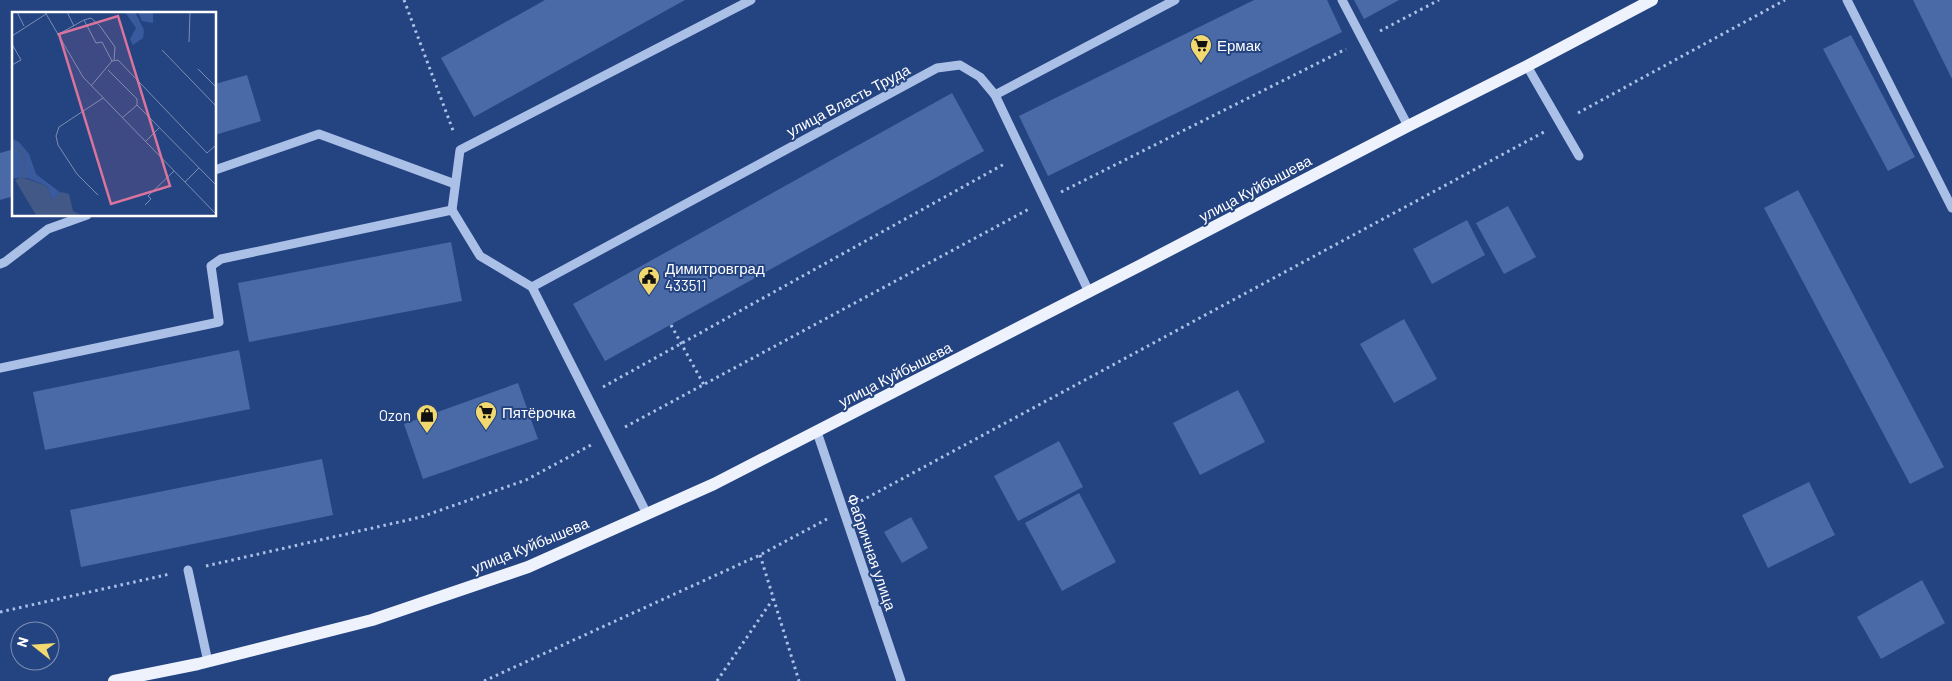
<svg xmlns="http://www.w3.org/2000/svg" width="1952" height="681" font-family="Barlow,sans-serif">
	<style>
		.building { fill: #496aa7 }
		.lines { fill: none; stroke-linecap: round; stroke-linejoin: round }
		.path { stroke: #abc0e7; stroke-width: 3; stroke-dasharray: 2.5 4; stroke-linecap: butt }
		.minor { stroke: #abc0e7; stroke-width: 9 }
		.major { stroke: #edf2fd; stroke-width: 12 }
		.labels { text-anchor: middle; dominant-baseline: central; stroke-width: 4; stroke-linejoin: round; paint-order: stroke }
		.poi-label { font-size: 15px; fill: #fff; stroke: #244381; text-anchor: start }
		.street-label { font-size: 15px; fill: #fff; stroke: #244381 }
		.inset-road { fill: none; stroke: #7c8eb3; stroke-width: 1 }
		.view { fill: #da749d; fill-opacity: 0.15; stroke: #da749d; stroke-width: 2.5 }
		.inset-edge { fill: none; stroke: #fff; stroke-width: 2.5 }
	</style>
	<rect width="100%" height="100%" fill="#244381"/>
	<g class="building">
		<path d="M545,0H685L474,117L441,58Z"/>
		<path d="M1254,0H1327L1342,32L1048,176L1019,116Z"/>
		<path d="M1354,0H1399L1364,19Z"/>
		<path d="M1913,0H1952V79Z"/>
		<path d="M1851,35L1915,157L1888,171L1823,49Z"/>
		<path d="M247,75L261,121L215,135V84Z"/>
		<path d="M952,93L984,151L605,361L573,304Z"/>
		<path d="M14,149V196L0,200V153Z"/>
		<path d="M1798,190L1944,467L1910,484L1764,208Z"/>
		<path d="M1508,206L1536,257L1504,274L1476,223Z"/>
		<path d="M1467,220L1485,255L1432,284L1413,249Z"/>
		<path d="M451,242L462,301L249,342L238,283Z"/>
		<path d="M1404,319L1437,379L1394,403L1360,344Z"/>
		<path d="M239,350L250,409L45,450L33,392Z"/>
		<path d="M518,383L538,439L423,479L404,424Z"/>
		<path d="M1238,390L1265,442L1200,475L1173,423Z"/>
		<path d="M1059,441L1083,487L1018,521L994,476Z"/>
		<path d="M322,459L333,515L81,567L70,510Z"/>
		<path d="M1809,482L1835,535L1768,568L1742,515Z"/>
		<path d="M1079,493L1116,562L1062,591L1025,523Z"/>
		<path d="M911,517L928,548L902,563L884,532Z"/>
		<path d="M1922,580L1945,623L1881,659L1857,617Z"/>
	</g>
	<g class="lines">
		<g class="path">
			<path d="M404,0L454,133"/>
			<path d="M1380,31L1439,0"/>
			<path d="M1578,113L1785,0"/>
			<path d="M1061,192L1346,49"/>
			<path d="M671,325L704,385"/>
			<path d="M603,387L1006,163"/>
			<path d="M625,427L1029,209"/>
			<path d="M861,501L1544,132"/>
			<path d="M760,555L799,681"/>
			<path d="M206,566L421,517L526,480L591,445"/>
			<path d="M0,612L170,574"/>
			<path d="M484,681L760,555L827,519"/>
			<path d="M717,681L773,599"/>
		</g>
		<g class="minor">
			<path d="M1342,0L1408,126"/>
			<path d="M1847,0L1952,208"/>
			<path d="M1527,66L1579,156"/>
			<path d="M995,95L1089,292"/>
			<path d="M215,170L319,134L455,184"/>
			<path d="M452,210L460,150L751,0"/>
			<path d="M452,210L480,256L532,287L647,514"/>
			<path d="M0,264L5,262L48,229L87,215"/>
			<path d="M532,287L937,68L960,65L980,77L995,95L1175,0"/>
			<path d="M0,368L219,322L211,266L221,259L452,210"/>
			<path d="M817,432L901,681"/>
			<path d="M188,570L208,662"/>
		</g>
		<path class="major" d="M114,681L198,664L372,620L528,567L714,484L1141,265L1408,126L1527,66L1652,0"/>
	</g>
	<defs>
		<g id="supermarket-pin" transform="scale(1.125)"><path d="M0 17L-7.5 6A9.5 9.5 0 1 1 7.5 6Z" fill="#f1d96f" stroke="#244381"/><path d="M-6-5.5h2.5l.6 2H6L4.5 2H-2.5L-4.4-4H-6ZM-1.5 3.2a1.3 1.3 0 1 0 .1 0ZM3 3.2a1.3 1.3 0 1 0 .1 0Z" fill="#111"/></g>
		<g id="civic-pin" transform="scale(1.125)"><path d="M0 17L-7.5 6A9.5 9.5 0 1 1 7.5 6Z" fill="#f1d96f" stroke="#244381"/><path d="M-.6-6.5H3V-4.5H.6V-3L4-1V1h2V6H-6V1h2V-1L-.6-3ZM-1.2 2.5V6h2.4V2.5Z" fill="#111"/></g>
		<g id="shop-pin" transform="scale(1.125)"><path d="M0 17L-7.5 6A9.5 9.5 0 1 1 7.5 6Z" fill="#f1d96f" stroke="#244381"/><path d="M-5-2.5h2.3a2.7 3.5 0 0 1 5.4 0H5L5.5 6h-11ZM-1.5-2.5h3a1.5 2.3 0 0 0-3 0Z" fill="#111"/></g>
	</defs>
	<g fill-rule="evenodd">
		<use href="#supermarket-pin" x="1201" y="45"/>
		<use href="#civic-pin" x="649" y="277"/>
		<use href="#supermarket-pin" x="486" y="412"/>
		<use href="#shop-pin" x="427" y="415"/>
	</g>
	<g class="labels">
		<g class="poi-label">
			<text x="1217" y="45">Ермак</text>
			<text x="665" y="268">Димитровград<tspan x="665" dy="17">433511</tspan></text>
			<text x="502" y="412">Пятёрочка</text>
			<text x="411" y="415" text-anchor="end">Ozon</text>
		</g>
		<g class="street-label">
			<text transform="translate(848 100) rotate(-28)">улица Власть Труда</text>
			<text transform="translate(1255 188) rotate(-28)">улица Куйбышева</text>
			<text transform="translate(895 374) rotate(-27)">улица Куйбышева</text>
			<text transform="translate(530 545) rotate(-22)">улица Куйбышева</text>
			<text transform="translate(872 552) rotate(71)">Фабричная улица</text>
		</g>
	</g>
	<g transform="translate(12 12)">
		<rect width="204" height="204" fill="#244381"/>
		<path d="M113,0H123L132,18L131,26L121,33L118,27L124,16ZM126,0H141V11L130,9ZM0,127L7,130L17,142L24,162L49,181L40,187L35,174L15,166H0Z" fill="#395b9e"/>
		<path d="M0,133L9,137L14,153L12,166L35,174L40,187L50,180L57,182L61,199L71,204L24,203L3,168L10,165L12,152L6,137Z" fill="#425886"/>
		<path class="inset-road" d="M5,0L12,14M33,0L71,65L204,202M55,0L62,14M72,8L79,6L88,14L103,35L102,48M45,23L72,8L84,31L90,30L100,49M0,24L34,2M177,30L178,0M0,32L9,48L0,53M150,38L204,94M100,49L106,48L195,141L204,133M186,57L204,75M96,58L125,87V93L204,173M79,74L100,49M110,106L125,93M133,130L147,116M173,170L187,156M86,183L65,162L46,133L44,124L47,115L91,86M133,193L139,187L136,184L162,159"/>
		<path class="view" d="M106,4L158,174L99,192L47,22Z"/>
		<rect width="204" height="204" class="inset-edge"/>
	</g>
	<g transform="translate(35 646) rotate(287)"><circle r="24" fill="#244381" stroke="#7c8eb3"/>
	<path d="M0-4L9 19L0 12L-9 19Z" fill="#f1d96f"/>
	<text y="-8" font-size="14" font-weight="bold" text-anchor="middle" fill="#ffffff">N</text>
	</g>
</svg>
